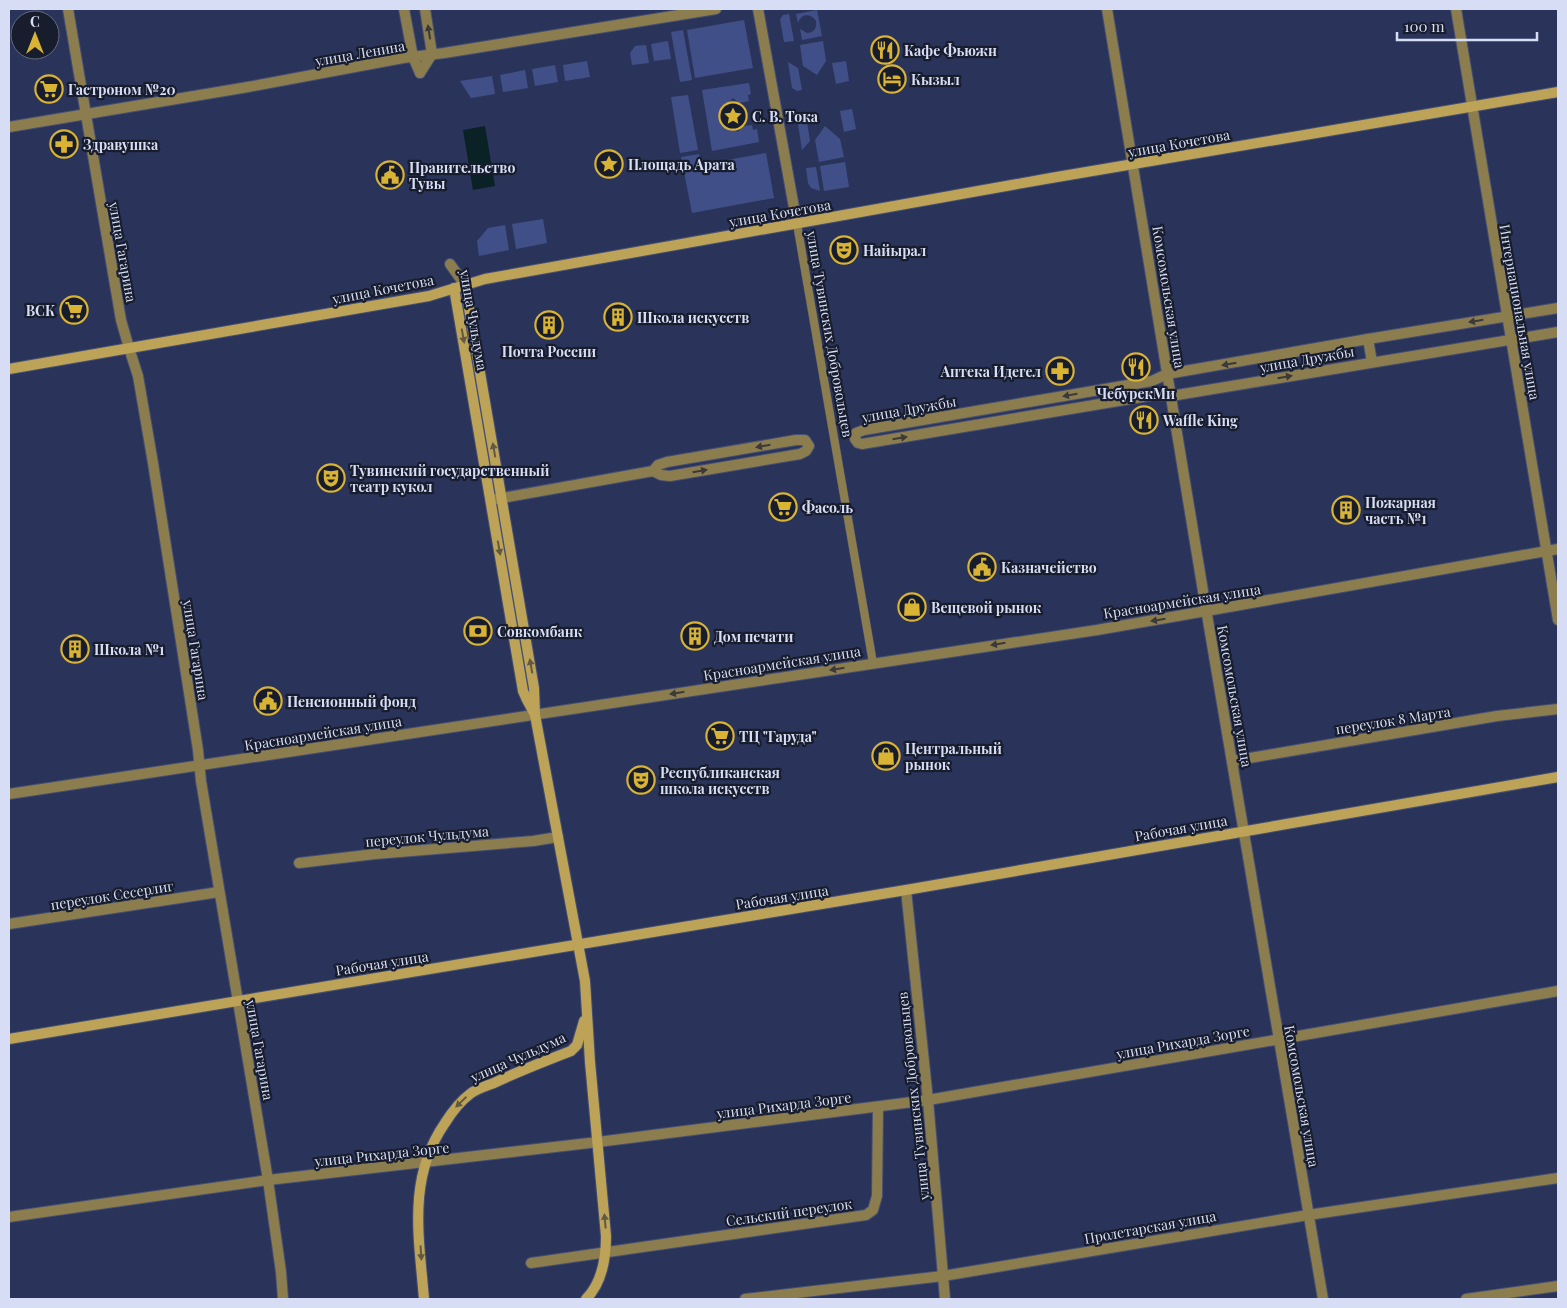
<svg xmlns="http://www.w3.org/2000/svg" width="1567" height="1308" font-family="'Playfair Display',serif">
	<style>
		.green { fill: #404f87 }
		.water { fill: #0a2125 }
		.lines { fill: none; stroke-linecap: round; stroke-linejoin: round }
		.pedestrian-casing { stroke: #464f73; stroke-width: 9 }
		.minor-casing { stroke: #464f73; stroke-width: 12 }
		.tertiary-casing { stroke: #464f73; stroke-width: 12 }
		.secondary-casing { stroke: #464f73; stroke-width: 12 }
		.pedestrian { stroke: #8c7d4f; stroke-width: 8 }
		.minor { stroke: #8c7d4f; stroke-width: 10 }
		.tertiary { stroke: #8c7d4f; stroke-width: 10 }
		.secondary { stroke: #bca358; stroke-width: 10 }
		.oneway { fill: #3b3a38 }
		.oneway2 { fill: #625941 }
		.labels { text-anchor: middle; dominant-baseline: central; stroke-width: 4.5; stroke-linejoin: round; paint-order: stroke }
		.poi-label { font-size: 14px; font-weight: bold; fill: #d6ddf5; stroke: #181d2e; text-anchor: start }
		.street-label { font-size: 14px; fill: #d6ddf5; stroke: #181d2e }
	</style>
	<rect width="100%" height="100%" fill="#2a345a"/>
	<g class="green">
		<path d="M817,10L822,36L802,40L800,29L807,33C814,33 817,28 816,21C811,13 801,13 798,23L796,14Z"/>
		<path d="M789,14L794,41L784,42L780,19L783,15Z"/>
		<path d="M744,20L753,68L695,78L687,30Z"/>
		<path d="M683,30L692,80L680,82L671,32Z"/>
		<path d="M668,41L671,59L654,61L651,44Z"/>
		<path d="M823,41L826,61L817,75L803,66L800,45Z"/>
		<path d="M646,45L649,63L632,65L630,53L635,46Z"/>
		<path d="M587,61L590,77L565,81L563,65Z"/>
		<path d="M846,61L849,81L836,84L832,63Z"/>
		<path d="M788,62L798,68L802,90L797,91L792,88Z"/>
		<path d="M555,65L558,82L535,86L532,69Z"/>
		<path d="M525,70L528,88L503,92L500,75Z"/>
		<path d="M492,76L495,94L471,98L460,81Z"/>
		<path d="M749,83L751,94L748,95L749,101L739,103L733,98L728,104L722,106L723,112L718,118L725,123L726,129L732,128L738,132L743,126L752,125L753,130L757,129L759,142L712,151L702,90Z"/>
		<path d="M688,95L698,150L680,153L671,97Z"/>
		<path d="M852,109L856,129L844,132L840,111Z"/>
		<path d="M806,116L810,141L802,150L797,118Z"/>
		<path d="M825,126L840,139L844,157L819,162L815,140Z"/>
		<path d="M766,153L774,198L692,213L681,157L699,154L701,165Z"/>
		<path d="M845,162L849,187L824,191L820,166Z"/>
		<path d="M816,167L820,191L811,188L808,183L806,168Z"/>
		<path d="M543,219L547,243L516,249L512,224Z"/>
		<path d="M505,225L509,250L479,256L477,241L488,228Z"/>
	</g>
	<path class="water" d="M485,126L495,186L473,190L463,130Z"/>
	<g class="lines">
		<g class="pedestrian-casing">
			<path id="pedestrian" d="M797,224L873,663"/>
		</g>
		<g class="minor-casing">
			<g id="minor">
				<path d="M404,9L413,57L420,73"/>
				<path d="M420,73L432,54L425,9"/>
				<path d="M450,264L465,285"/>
				<path d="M1558,308L1368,339L1167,374L1152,381L864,430L856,433L855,439L858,443L862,444L1154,395L1171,396L1558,332"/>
				<path d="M1368,339L1372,362"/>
				<path d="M129,348L138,376L153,463L198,750L201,781L268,1180L281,1272L283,1299"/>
				<path d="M491,500L653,471L658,465L667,462L796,440H805L809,446L806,451L800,454L670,476L661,475L653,471"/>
				<path d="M1206,611L1558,549"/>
				<path d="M1232,761L1497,716L1558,709"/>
				<path d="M299,863L375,854L533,841L558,837"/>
				<path d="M906,890L928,1100L945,1299"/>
				<path d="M9,924L219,892"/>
				<path d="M9,1217L268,1180L598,1142"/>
				<path d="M531,1263L866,1215L873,1210L877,1196L878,1107"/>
				<path d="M745,1299L943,1276L1308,1215L1558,1178"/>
				<path d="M1466,1299L1558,1286"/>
			</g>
		</g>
		<g class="tertiary-casing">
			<g id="tertiary">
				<path d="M68,9L121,320L129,348"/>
				<path d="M758,9L797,224"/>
				<path d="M1107,9L1204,597L1323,1299"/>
				<path d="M1456,9L1558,620"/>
				<path d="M9,127L248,87L403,58L444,53L716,9"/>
				<path d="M9,794L1097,630L1206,611"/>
				<path d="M598,1142L928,1100L1558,991"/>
			</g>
		</g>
		<g class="secondary-casing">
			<g id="secondary">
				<path d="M465,285L534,688L535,715L585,981L590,1062L606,1236C606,1258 602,1283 586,1299"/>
				<path d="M454,288L523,691L527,700L535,715"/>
				<path d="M9,369L429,296L485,279L1051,178L1558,92"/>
				<path d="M9,1039L906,890L1558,777"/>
				<path d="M424,1299C419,1237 407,1178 445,1123C452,1112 459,1102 470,1094C476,1089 486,1086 494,1083C519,1071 545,1061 571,1051L577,1045L584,1021"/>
			</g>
		</g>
		<use href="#pedestrian" class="pedestrian"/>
		<use href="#minor" class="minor"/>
		<use href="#tertiary" class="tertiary"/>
		<use href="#secondary" class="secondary"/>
	</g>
	<defs><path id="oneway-solid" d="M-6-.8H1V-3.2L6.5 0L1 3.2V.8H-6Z" transform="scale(1.25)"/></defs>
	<g class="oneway">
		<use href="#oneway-solid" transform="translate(429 32) rotate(-99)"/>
		<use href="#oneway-solid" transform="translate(1476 321) rotate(171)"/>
		<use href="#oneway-solid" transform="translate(1229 364) rotate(170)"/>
		<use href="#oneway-solid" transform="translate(1285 377) rotate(-10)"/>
		<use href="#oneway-solid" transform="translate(1070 395) rotate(170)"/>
		<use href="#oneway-solid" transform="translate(900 438) rotate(-9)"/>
		<use href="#oneway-solid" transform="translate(763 446) rotate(170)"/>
		<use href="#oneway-solid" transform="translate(700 471) rotate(-10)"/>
		<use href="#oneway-solid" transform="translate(1158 620) rotate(171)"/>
		<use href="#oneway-solid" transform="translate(998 644) rotate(171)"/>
		<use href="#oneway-solid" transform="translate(837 669) rotate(171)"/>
		<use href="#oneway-solid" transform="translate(677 693) rotate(171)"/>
	</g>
	<g class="oneway2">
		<use href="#oneway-solid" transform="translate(463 336) rotate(80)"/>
		<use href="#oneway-solid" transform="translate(494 450) rotate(-100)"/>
		<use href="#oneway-solid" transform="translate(499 548) rotate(80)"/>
		<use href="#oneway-solid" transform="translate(531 666) rotate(-100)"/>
		<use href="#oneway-solid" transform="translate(461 1102) rotate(136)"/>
		<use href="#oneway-solid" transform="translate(605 1221) rotate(-95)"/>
		<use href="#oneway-solid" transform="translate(421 1253) rotate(86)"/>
	</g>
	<defs>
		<g id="restaurant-ring" transform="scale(1.4375)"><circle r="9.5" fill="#181d2e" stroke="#d9b334" stroke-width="1.5"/><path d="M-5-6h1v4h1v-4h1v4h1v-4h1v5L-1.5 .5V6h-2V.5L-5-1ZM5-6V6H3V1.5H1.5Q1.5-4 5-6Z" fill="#d9b334"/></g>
		<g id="hotel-ring" transform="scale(1.4375)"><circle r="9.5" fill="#181d2e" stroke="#d9b334" stroke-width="1.5"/><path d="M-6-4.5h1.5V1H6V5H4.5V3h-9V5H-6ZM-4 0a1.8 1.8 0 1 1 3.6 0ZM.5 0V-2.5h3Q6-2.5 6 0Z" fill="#d9b334"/></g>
		<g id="supermarket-ring" transform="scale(1.4375)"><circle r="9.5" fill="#181d2e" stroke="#d9b334" stroke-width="1.5"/><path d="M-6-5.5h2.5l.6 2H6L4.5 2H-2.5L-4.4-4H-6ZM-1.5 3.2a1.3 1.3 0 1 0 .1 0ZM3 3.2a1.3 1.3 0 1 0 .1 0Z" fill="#d9b334"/></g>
		<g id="sight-ring" transform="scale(1.4375)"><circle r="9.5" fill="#181d2e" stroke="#d9b334" stroke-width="1.5"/><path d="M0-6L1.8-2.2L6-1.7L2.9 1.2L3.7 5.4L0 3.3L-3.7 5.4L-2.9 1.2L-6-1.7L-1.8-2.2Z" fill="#d9b334"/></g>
		<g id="pharmacy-ring" transform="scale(1.4375)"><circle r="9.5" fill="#181d2e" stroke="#d9b334" stroke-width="1.5"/><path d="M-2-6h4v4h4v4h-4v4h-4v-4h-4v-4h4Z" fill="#d9b334"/></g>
		<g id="civic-ring" transform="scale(1.4375)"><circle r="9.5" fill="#181d2e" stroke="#d9b334" stroke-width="1.5"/><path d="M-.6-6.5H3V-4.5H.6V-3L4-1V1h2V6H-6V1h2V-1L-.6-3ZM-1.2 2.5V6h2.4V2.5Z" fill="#d9b334"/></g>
		<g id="theatre-ring" transform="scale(1.4375)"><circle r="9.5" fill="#181d2e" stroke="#d9b334" stroke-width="1.5"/><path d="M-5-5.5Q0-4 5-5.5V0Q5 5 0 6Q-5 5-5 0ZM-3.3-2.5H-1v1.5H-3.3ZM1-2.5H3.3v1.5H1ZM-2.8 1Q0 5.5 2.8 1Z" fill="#d9b334"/></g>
		<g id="building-ring" transform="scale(1.4375)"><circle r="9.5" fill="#181d2e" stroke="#d9b334" stroke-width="1.5"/><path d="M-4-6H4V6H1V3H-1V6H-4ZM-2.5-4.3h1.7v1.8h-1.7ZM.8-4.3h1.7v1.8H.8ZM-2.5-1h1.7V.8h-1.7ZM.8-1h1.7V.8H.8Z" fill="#d9b334"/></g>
		<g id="shop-ring" transform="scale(1.4375)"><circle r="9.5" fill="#181d2e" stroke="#d9b334" stroke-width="1.5"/><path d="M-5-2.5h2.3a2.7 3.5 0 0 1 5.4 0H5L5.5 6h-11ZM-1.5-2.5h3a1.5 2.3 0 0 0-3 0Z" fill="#d9b334"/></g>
		<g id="bank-ring" transform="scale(1.4375)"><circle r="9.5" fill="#181d2e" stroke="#d9b334" stroke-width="1.5"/><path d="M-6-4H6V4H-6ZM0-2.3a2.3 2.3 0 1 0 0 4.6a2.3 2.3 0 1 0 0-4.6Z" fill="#d9b334"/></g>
	</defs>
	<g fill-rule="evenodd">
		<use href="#restaurant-ring" x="885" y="50"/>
		<use href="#hotel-ring" x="892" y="79"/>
		<use href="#supermarket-ring" x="49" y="89"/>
		<use href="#sight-ring" x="733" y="116"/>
		<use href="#pharmacy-ring" x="64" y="144"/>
		<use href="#sight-ring" x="609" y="164"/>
		<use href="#civic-ring" x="390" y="175"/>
		<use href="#theatre-ring" x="844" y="250"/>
		<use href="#supermarket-ring" x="74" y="310"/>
		<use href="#building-ring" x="618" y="317"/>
		<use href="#building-ring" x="549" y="325"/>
		<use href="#restaurant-ring" x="1136" y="367"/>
		<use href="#pharmacy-ring" x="1060" y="371"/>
		<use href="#restaurant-ring" x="1144" y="420"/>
		<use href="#theatre-ring" x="331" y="478"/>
		<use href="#supermarket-ring" x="783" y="507"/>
		<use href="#building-ring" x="1346" y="510"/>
		<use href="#civic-ring" x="982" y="567"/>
		<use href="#shop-ring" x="912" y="607"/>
		<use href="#bank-ring" x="478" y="631"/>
		<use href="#building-ring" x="695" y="636"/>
		<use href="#building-ring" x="75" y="649"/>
		<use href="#civic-ring" x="268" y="701"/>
		<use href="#supermarket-ring" x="720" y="736"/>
		<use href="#shop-ring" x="886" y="756"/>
		<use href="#theatre-ring" x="641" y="780"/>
	</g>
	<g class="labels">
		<g class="poi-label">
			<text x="904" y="50">Кафе Фьюжн</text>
			<text x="911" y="79">Кызыл</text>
			<text x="68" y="89">Гастроном №20</text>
			<text x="752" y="116">С. В. Тока</text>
			<text x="83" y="144">Здравушка</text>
			<text x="628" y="164">Площадь Арата</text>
			<text x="409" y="167">Правительство<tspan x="409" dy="16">Тувы</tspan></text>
			<text x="863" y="250">Найырал</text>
			<text x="55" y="310" text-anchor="end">ВСК</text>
			<text x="637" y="317">Школа искусств</text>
			<text x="549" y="351" text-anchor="middle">Почта России</text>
			<text x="1041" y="371" text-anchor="end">Аптека Идегел</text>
			<text x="1136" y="393" text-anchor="middle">ЧебурекМи</text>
			<text x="1163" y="420">Waffle King</text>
			<text x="350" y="470">Тувинский государственный<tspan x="350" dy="16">театр кукол</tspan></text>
			<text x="1365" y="502">Пожарная<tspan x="1365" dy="16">часть №1</tspan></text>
			<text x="802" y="507">Фасоль</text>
			<text x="1001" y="567">Казначейство</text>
			<text x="931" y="607">Вещевой рынок</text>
			<text x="497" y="631">Совкомбанк</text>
			<text x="714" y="636">Дом печати</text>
			<text x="94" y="649">Школа №1</text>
			<text x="287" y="701">Пенсионный фонд</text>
			<text x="739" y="736">ТЦ "Гаруда"</text>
			<text x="905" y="748">Центральный<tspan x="905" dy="16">рынок</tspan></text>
			<text x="660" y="772">Республиканская<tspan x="660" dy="16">школа искусств</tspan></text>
		</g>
		<g class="street-label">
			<text transform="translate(360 53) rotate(-10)">улица Ленина</text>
			<text transform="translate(1179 143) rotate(-10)">улица Кочетова</text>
			<text transform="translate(780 213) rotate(-10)">улица Кочетова</text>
			<text transform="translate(123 252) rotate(80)">улица Гагарина</text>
			<text transform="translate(383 289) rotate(-11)">улица Кочетова</text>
			<text transform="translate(1169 297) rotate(81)">Комсомольская улица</text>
			<text transform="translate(1520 312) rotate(80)">Интернациональная улица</text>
			<text transform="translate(474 320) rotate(80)">улица Чульдума</text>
			<text transform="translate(830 334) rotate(80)">улица Тувинских Добровольцев</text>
			<text transform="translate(1307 359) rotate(-10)">улица Дружбы</text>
			<text transform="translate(909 409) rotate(-10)">улица Дружбы</text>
			<text transform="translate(1182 601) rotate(-9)">Красноармейская улица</text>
			<text transform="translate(196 650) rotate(81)">улица Гагарина</text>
			<text transform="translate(782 663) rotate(-9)">Красноармейская улица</text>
			<text transform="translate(1235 696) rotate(80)">Комсомольская улица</text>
			<text transform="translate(1393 720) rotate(-9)">переулок 8 Марта</text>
			<text transform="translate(323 733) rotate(-9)">Красноармейская улица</text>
			<text transform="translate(1181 828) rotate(-10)">Рабочая улица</text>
			<text transform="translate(427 836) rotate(-5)">переулок Чульдума</text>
			<text transform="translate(112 895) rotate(-9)">переулок Сесерлиг</text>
			<text transform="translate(782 897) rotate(-9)">Рабочая улица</text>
			<text transform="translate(382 963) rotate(-9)">Рабочая улица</text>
			<text transform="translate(1183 1042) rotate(-10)">улица Рихарда Зорге</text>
			<text transform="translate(260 1050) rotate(80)">улица Гагарина</text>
			<text transform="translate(518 1057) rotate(-24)">улица Чульдума</text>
			<text transform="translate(913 1096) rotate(-96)">улица Тувинских Добровольцев</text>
			<text transform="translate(1302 1096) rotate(80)">Комсомольская улица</text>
			<text transform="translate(784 1105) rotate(-7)">улица Рихарда Зорге</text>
			<text transform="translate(382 1154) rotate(-6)">улица Рихарда Зорге</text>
			<text transform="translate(789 1212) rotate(-8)">Сельский переулок</text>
			<text transform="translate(1150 1227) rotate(-10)">Пролетарская улица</text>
		</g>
	</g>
	<rect width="1567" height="1308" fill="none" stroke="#d6ddf5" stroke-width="20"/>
	<g transform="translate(35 35)"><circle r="24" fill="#181d2e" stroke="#646a7e"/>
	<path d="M0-4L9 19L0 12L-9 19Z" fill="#d9b334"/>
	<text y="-8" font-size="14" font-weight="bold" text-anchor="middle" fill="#d6ddf5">С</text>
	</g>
	<path d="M1397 32v8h140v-8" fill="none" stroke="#d6ddf5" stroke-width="2.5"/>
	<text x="1404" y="32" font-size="15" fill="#d6ddf5" stroke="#181d2e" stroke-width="4" paint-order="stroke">100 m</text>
</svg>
